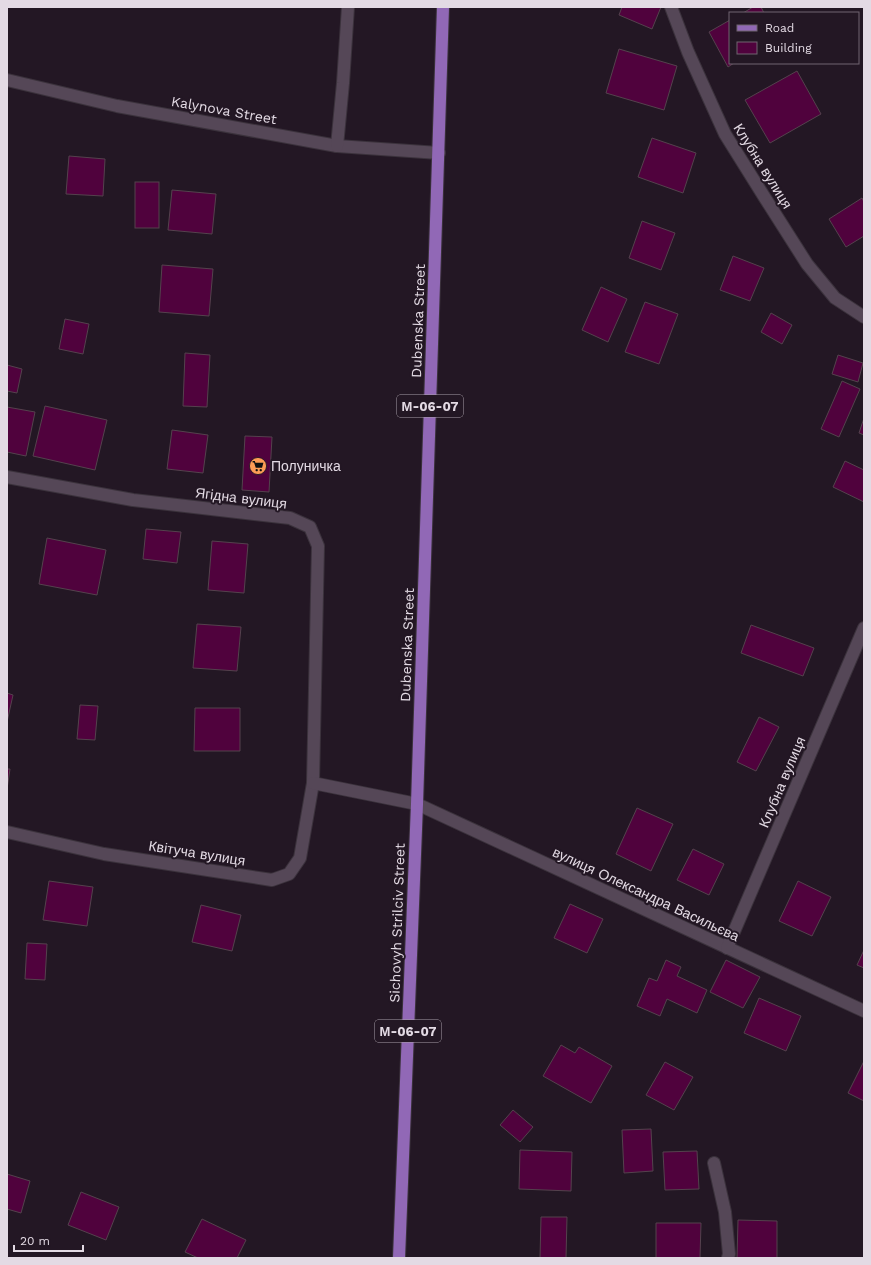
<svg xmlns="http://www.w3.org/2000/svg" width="871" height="1265" font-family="'Work Sans',sans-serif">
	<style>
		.building { fill: #50023d; stroke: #54424d }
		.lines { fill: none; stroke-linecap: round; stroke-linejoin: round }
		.street-casing { stroke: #3b323c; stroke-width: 14 }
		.primary-casing { stroke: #3b323c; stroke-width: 14 }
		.street { stroke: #554757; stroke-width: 12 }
		.primary { stroke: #9168b6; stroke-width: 12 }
		.labels { text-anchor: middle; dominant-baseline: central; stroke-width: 4; stroke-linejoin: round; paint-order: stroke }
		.shield { fill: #231724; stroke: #a9a0aa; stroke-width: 1 }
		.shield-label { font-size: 13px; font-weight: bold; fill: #e3dae4 }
		.street-label { font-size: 14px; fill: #e3dae4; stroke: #231724 }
		.poi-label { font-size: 14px; fill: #e3dae4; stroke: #231724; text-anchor: start }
	</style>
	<rect width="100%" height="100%" fill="#231724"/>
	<g class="building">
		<path d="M622,7H661L652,29L619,15Z"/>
		<path d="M753,7H761L764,13H743Z"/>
		<path d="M730,20V63H734L728,67L709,32Z"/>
		<path d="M619,49L677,66L664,110L606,93Z"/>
		<path d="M797,71L821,114L770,143L745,100Z"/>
		<path d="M652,138L696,153L683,193L638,177Z"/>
		<path d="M69,156L105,159L103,196L66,194Z"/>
		<rect x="135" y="182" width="24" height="46"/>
		<path d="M172,190L216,194L212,234L168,230Z"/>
		<path d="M862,198L864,202V236L846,247L829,219Z"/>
		<path d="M642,221L675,233L661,270L629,258Z"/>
		<path d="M733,256L764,268L750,301L720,290Z"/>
		<path d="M162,265L213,269L209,316L159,312Z"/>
		<path d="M601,287L627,299L608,342L582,330Z"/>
		<path d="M645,302L678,314L659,364L625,352Z"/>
		<path d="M771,313L792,325L782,344L761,332Z"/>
		<path d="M65,319L89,324L83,354L59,349Z"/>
		<path d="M185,353L210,355L207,407L183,406Z"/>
		<path d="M838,355L863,363L858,382L832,374Z"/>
		<path d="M7,365L22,369L17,393L7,391Z"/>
		<path d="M842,381L860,389L839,437L821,429Z"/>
		<path d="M45,406L107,420L95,470L33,456Z"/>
		<path d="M7,407L35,412L26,456L7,452Z"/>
		<path d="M864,418V435L859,433Z"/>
		<path d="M172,430L208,435L203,473L167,469Z"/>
		<path d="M245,436L272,437L269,492L242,490Z"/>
		<path d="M845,461L864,470V502L833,487Z"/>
		<path d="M146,529L181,532L177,563L143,559Z"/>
		<path d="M47,538L106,550L97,595L39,584Z"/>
		<path d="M212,541L248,544L244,593L208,590Z"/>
		<path d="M197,624L241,627L237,671L193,668Z"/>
		<path d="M751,625L814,648L803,676L741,653Z"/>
		<path d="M7,693L13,695L7,722Z"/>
		<path d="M80,705L98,706L95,740L77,739Z"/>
		<path d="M195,708H240V751H194Z"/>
		<path d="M759,717L779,727L756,771L737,762Z"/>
		<path d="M7,769H10L7,789Z"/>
		<path d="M637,808L673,824L651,871L616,854Z"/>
		<path d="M693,849L724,864L709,895L677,880Z"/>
		<path d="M49,881L93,887L87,926L43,920Z"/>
		<path d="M798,881L831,897L812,936L779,921Z"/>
		<path d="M570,904L603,919L587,953L554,938Z"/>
		<path d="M201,905L241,915L232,951L192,942Z"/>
		<path d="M27,943L47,944L45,980L25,979Z"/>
		<path d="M864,950V968L857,965Z"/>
		<path d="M666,960L681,967L677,976L707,990L697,1013L667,999L660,1016L637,1006L649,978L657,981Z"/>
		<path d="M726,960L760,977L743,1008L710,992Z"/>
		<path d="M759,998L801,1016L786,1051L744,1033Z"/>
		<path d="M561,1045L575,1053L579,1047L612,1066L591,1103L543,1076Z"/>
		<path d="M864,1061V1101L848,1093Z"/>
		<path d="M665,1062L693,1077L674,1110L646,1095Z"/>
		<path d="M513,1110L533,1127L520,1142L500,1125Z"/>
		<path d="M651,1129L653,1171L624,1173L622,1130Z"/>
		<path d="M520,1150L572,1152L571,1191L519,1189Z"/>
		<path d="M697,1151L699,1189L665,1190L663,1152Z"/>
		<path d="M7,1174L30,1181L21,1213L7,1209Z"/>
		<path d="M81,1192L119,1207L106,1240L68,1225Z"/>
		<path d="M541,1217H567L566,1258H540Z"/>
		<path d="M202,1219L246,1240L237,1258H198L185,1252Z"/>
		<path d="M738,1220L777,1221V1258H737Z"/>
		<path d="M656,1223H701L700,1258H656Z"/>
	</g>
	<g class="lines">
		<g class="street-casing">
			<g id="street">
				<path d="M671,7L688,52L725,134L765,198L807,264L835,298L864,317"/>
				<path d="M7,80L117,106L337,146L439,153"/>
				<path d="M337,146L343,83L348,7"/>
				<path d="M7,477L133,500L290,518L310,527L318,546L313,783L300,858L289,874L272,880L104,854L7,832"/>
				<path d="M313,783L417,804L864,1011"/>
				<path d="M727,948L864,628"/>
				<path d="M714,1163L725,1212L729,1254L728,1258"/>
			</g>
		</g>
		<g class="primary-casing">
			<path id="primary" d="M399,1258L417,804L443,7"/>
		</g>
		<use href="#street" class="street"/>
		<use href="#primary" class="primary"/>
	</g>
	<defs>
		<g id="supermarket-disc" transform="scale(0.9)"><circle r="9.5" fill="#fd9c56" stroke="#231724"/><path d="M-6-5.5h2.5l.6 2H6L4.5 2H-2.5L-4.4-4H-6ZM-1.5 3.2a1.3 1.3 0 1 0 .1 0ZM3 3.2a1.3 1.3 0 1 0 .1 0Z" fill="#111"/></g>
	</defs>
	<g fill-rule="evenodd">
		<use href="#supermarket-disc" x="258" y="466"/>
	</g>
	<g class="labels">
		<g class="shield">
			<rect x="397" y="395" width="66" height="22" rx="3"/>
			<rect x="375" y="1020" width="66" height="22" rx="3"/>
		</g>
		<g class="shield-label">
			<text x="430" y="406">М-06-07</text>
			<text x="408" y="1031">М-06-07</text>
		</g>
		<g class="street-label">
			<text transform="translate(224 110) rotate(10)">Kalynova Street</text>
			<text transform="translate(763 166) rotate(58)">Клубна вулиця</text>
			<text transform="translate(418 321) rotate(-88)">Dubenska Street</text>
			<text transform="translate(241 498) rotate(7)">Ягідна вулиця</text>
			<text transform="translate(407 645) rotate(-88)">Dubenska Street</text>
			<text transform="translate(782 782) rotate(-67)">Клубна вулиця</text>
			<text transform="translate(197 853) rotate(9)">Квітуча вулиця</text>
			<text transform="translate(646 894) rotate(25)">вулиця Олександра Васильєва</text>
			<text transform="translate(397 923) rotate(-88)">Sichovyh Strilciv Street</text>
		</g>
		<g class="poi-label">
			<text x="271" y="466">Полуничка</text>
		</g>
	</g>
	<rect width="871" height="1265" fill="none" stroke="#e3dae4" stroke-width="16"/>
	<rect x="729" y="12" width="130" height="52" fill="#231724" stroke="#706571"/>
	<rect x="737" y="25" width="20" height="6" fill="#9168b6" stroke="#706571"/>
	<text x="765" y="32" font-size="12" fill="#e3dae4">Road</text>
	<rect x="737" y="42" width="20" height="12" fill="#50023d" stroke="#706571"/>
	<text x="765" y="52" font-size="12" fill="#e3dae4">Building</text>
	<path d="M14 1245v6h69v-6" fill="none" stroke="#e3dae4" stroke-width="2"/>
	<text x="20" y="1245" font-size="12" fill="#e3dae4" stroke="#231724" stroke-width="3" paint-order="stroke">20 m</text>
</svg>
